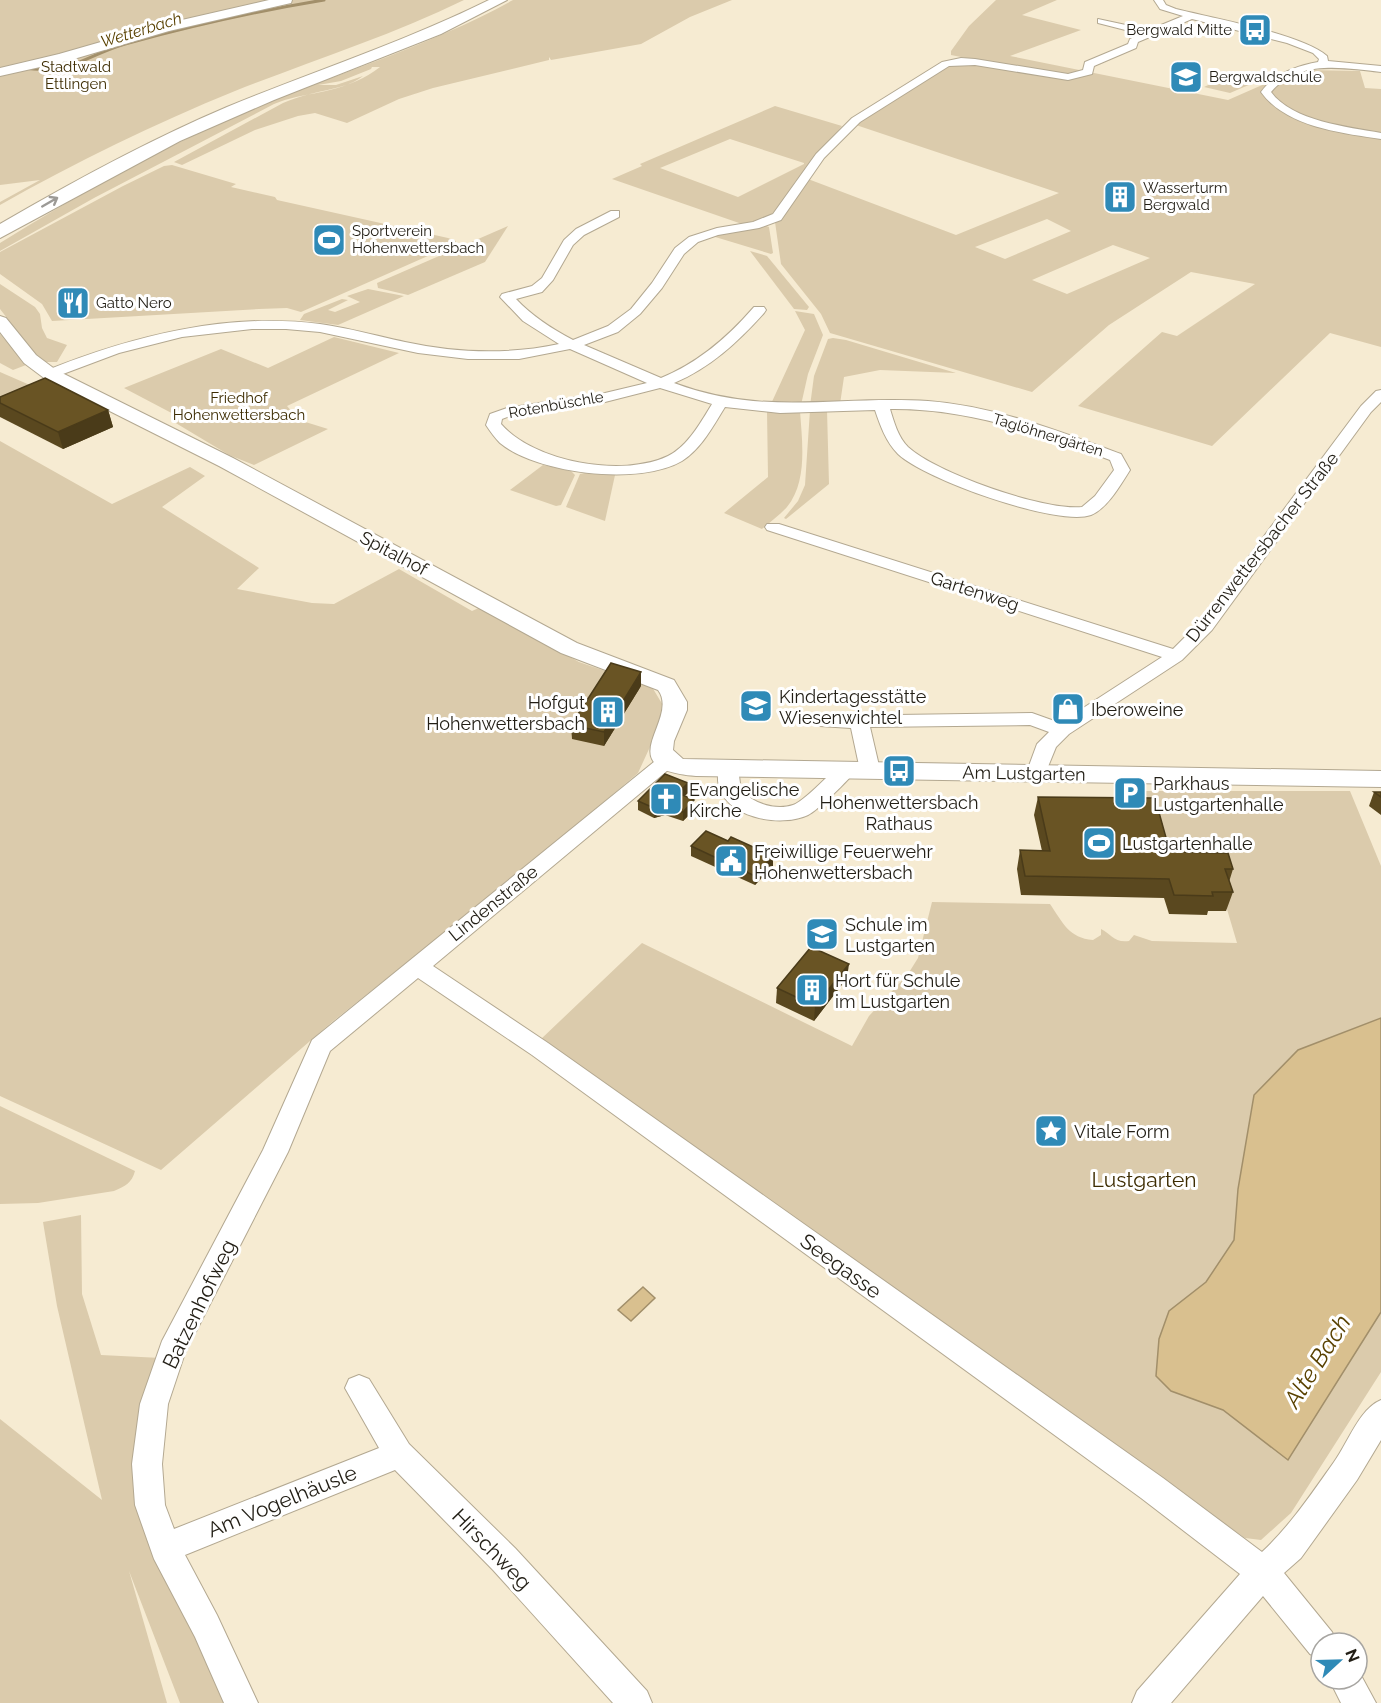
<svg xmlns="http://www.w3.org/2000/svg" width="1381" height="1703" font-family="Raleway,sans-serif">
	<style>
		.green { fill: #dbcbac; fill-rule: evenodd }
		.water { fill: #d9c08f; stroke: #a28f6a; stroke-width: 1.5 }
		.lines { fill: none; stroke-linecap: round; stroke-linejoin: round }
		.stream { stroke: #a28f6a; stroke-width: 3 }
		.minor-casing { stroke: #b3a891; stroke-width: 2 }
		.tertiary-casing { stroke: #b3a891; stroke-width: 2 }
		.secondary-casing { stroke: #b3a891; stroke-width: 2 }
		.motorway-casing { stroke: #b3a891; stroke-width: 2 }
		.minor { fill: #fff; fill-rule: evenodd }
		.tertiary { fill: #fff; fill-rule: evenodd }
		.secondary { fill: #fff; fill-rule: evenodd }
		.motorway { fill: #fff; fill-rule: evenodd }
		.wall { fill: #5a481f }
		.shaded-wall { fill: #4a3b19 }
		.building { fill: #695424; stroke: #4a3b19; stroke-width: 1.5 }
		.oneway { stroke: #9c9a96 }
		.labels { text-anchor: middle; dominant-baseline: central; stroke-width: 6; stroke-linejoin: round; paint-order: stroke }
		.far-poi-label { font-size: 15px; fill: #221e15; stroke: #fff; text-anchor: start }
		.far-park-label { font-size: 15px; fill: #3e2d03; stroke: #fff }
		.far-street-label { font-size: 15px; fill: #221e15; stroke: #fff }
		.far-water-label { font-size: 16px; font-style: italic; fill: #594100; stroke: #fff }
		.street-label { font-size: 18px; fill: #221e15; stroke: #fff }
		.poi-label { font-size: 18px; fill: #221e15; stroke: #fff; text-anchor: start }
		.near-park-label { font-size: 21px; fill: #3e2d03; stroke: #fff }
		.near-street-label { font-size: 21px; fill: #221e15; stroke: #fff }
		.near-water-label { font-size: 24px; font-style: italic; fill: #594100; stroke: #fff }
	</style>
	<rect width="100%" height="100%" fill="#f6ebd2"/>
	<g class="green">
		<path d="M0,0H464C390,36 311,61 235,91C154,124 76,162 0,205V202L40,180L0,185Z"/>
		<path d="M513,0H732L690,17L641,44L551,60L549,57V60L433,88L399,99L347,123L315,113L298,116L255,130L182,165L174,162L283,103C317,88 349,92 380,67H372L371,69L341,81L318,85H336L363,76C339,94 302,92 274,104L94,198L0,251V243C84,191 170,143 261,105C345,71 433,44 513,0Z"/>
		<path d="M996,0H1057L1022,15L1081,30L1010,56L1228,100L1269,82L1306,70L1360,71L1365,88L1381,89V347L1330,333L1212,446L1078,406L1162,332L1177,336L1255,284L1191,272L1109,325L1032,392L830,333L821,314L781,264L775,222L785,214L808,179L956,235L1059,193L856,125L947,66L962,63L1041,73L951,55V51L969,26ZM1047,219L1071,231L1005,259L975,247ZM1113,245L1150,258L1067,294L1032,280Z"/>
		<path d="M1232,74L1258,81L1230,93L1204,87Z"/>
		<path d="M775,106L842,126L795,182L778,209L766,218L742,224L612,179L642,166L640,164ZM730,139L804,163V164L738,197L660,168Z"/>
		<path d="M172,165L236,184L231,187L275,197L277,200L448,238L456,241L455,244L301,312L287,308L259,309L52,321L42,304L0,274V252L123,186L164,166Z"/>
		<path d="M764,225L769,227L773,253L771,254L712,236Z"/>
		<path d="M508,226L485,262L408,295L378,288L377,283Z"/>
		<path d="M750,251L767,256L809,307L807,310L794,309Z"/>
		<path d="M0,284L35,307L40,314L42,328L47,338L67,345L57,362H45L35,354L0,309Z"/>
		<path d="M368,289L404,296L338,325L300,320L304,314L342,299L348,300L328,310L335,312L360,302L347,296Z"/>
		<path d="M795,311L814,314L823,335L808,374L801,405L770,406L805,330Z"/>
		<path d="M0,334L26,365L13,370L0,363Z"/>
		<path d="M334,337L399,353L287,406L299,420L328,429L254,465L229,455L174,422L181,418L124,388L221,349L268,368Z"/>
		<path d="M833,338L846,340L956,373L880,370L844,377L840,404L810,406L814,376L828,339Z"/>
		<path d="M0,372L39,389L0,405Z"/>
		<path d="M810,410H827L829,484L786,519L784,518L798,501L805,485Z"/>
		<path d="M767,411H800C802,441 808,481 787,507C780,515 770,522 762,529L724,513L768,477Z"/>
		<path d="M0,441L112,504L190,467L205,476L162,507L259,568L237,589L312,603L334,604L399,569L472,611L481,607L579,662L652,687L664,707L655,736L638,773L533,862L332,1022L161,1170L0,1096Z"/>
		<path d="M543,465L571,471L575,475L561,505L556,506L510,490Z"/>
		<path d="M585,473L615,475L605,521L566,507L580,474Z"/>
		<path d="M1145,791H1350L1381,866V1372L1291,1513L1261,1540L1245,1538L540,1040L642,943L852,1046L869,1016L908,974L918,958L932,902L1050,904C1063,923 1069,938 1093,940L1101,935V929C1111,934 1114,943 1129,941L1134,935L1152,941L1237,943L1221,889L1166,869Z"/>
		<path d="M0,1106L135,1171C132,1183 125,1186 114,1191L38,1203L0,1204Z"/>
		<path d="M81,1215L82,1294L101,1355L161,1358L138,1514L231,1703H180L129,1571L167,1703H0V1419L102,1500L57,1306L43,1222Z"/>
	</g>
	<g class="water">
		<path d="M1381,1018V1312L1288,1460L1223,1410L1171,1391L1156,1376L1159,1339L1169,1311L1206,1282L1234,1240L1238,1189L1254,1095L1298,1050Z"/>
		<path d="M643,1287L655,1298L631,1321L618,1310Z"/>
	</g>
	<g class="lines">
		<path class="stream" d="M24,68C72,75 84,56 125,44C191,26 257,11 324,0"/>
		<g class="minor-casing">
			<g id="minor">
				<path d="M1154,0H1163L1166,5L1176,9C1212,18 1302,34 1327,56L1328,61L1381,66V72C1344,68 1299,59 1271,92C1292,121 1348,127 1381,133V139C1341,133 1286,127 1261,92C1274,74 1296,66 1318,62L1319,59L1313,53L1287,43L1192,19L1138,42L1136,48L1094,66L1092,74L1068,80L975,65L949,66L860,122L824,158L781,220L759,228L718,235L698,242L684,254L662,288L640,314L618,332L584,345L661,378C698,363 728,337 754,307H764L766,310L764,313C738,342 710,368 674,383C765,417 836,395 928,401C994,406 1059,431 1121,454L1130,470C1121,484 1108,508 1091,515C1057,527 924,479 898,454C886,442 880,425 875,410L780,413L725,407C713,426 702,448 682,461C640,486 537,474 500,443C495,438 490,431 486,425L490,414L507,408L605,393L647,383L570,349L519,359H468L418,353L320,332L286,329H252L182,337L119,353L55,377H45L43,374L45,371C132,336 226,312 320,324C349,328 377,336 405,342C456,353 508,355 559,344L523,321L500,297L502,294L532,286L542,278L564,240L576,229L611,211H619V217L584,235L573,245L553,280L542,292L516,299C532,316 552,329 573,340L608,326L631,309L652,283L675,248L689,237L717,228L753,222L773,214L816,154L852,118L942,62L961,58L975,59L1068,74L1083,70L1085,62L1128,44L1130,39L1141,34L1098,23V19L1149,30L1183,16L1160,9ZM660,388L712,404C701,422 688,446 668,456C622,478 534,462 501,424L502,419L510,416L605,402ZM890,409C967,408 1038,433 1110,460L1114,470L1095,496L1082,507C1044,511 936,473 908,447C898,437 894,422 890,409Z"/>
				<path d="M1381,390V402L1371,412L1212,630L1182,660L1069,734L1056,747L1043,779L1036,780L1029,779L1026,774L1037,744L1049,732L1030,725L870,727L880,770L877,775L870,776L863,775L860,770L851,728L820,726L817,722L820,718L827,716L1032,713L1060,723L1162,657L767,530L765,527L767,524H779L1173,649L1200,622L1361,406L1376,391Z"/>
				<path d="M667,755L674,757L677,761L674,765L433,966L548,1043L1163,1478L1262,1552C1290,1526 1312,1493 1334,1462C1348,1443 1359,1409 1381,1400V1440L1357,1480L1301,1558L1284,1573L1332,1632L1337,1643H1321V1659L1310,1654L1263,1596L1171,1703H1132L1137,1691L1240,1574L1141,1498L532,1055L418,978L330,1051L288,1152L185,1353L168,1404L162,1464L165,1505L174,1529L379,1448L345,1388L349,1379L359,1375L369,1379L409,1444L515,1548L647,1691L652,1703H613L493,1570L395,1470L185,1555L217,1615L258,1703H224L195,1637L154,1559L135,1505L132,1464L140,1404L162,1341L263,1150L312,1040L660,757Z"/>
				<path d="M728,762L735,763L738,768L741,791C754,803 775,811 793,805C803,802 830,774 839,765L846,764L853,765L856,770C850,779 817,811 808,815C781,828 722,818 718,781C718,775 717,769 721,763Z"/>
				<path d="M1357,1668L1376,1703H1341L1329,1679H1357Z"/>
			</g>
		</g>
		<g class="tertiary-casing">
			<path id="tertiary" d="M0,316L6,318L36,355L56,370L233,458L577,643L674,680L687,702V710L674,741L673,750L683,759L1381,771V787L696,776C606,769 681,720 658,690L561,653L219,466L44,378L24,363L0,332Z"/>
		</g>
		<g class="secondary-casing">
			<path id="secondary" d="M269,0H292L291,3L169,31L67,61L0,76V68L59,54L160,25Z"/>
		</g>
		<g class="motorway-casing">
			<path id="motorway" d="M489,0H507L441,34L274,100L180,141L0,238V224C74,181 149,140 227,107C314,71 404,42 489,0Z"/>
		</g>
		<use href="#minor" class="minor"/>
		<use href="#tertiary" class="tertiary"/>
		<use href="#secondary" class="secondary"/>
		<use href="#motorway" class="motorway"/>
	</g>
	<g class="wall">
		<path d="M0,397L108,410L113,427L63,449L0,417Z"/>
		<path d="M641,686L604,746L572,739L571,725Z"/>
		<path d="M1374,792H1381V815L1369,806Z"/>
		<path d="M688,793L684,796L694,800V810L683,821L665,815L654,818L638,810V801Z"/>
		<path d="M1038,797L1170,852L1233,869L1229,882L1233,892L1226,911H1208L1207,915L1169,914L1164,898L1021,895L1017,869L1020,850L1042,851L1034,815Z"/>
		<path d="M691,846L773,866L755,885L691,856Z"/>
		<path d="M847,978L814,1021L776,1003L777,988Z"/>
	</g>
	<g class="shaded-wall">
		<path d="M108,410L113,427L63,449L58,432Z"/>
		<path d="M641,672V686L604,746V732Z"/>
		<path d="M688,783V793L678,802V793Z"/>
		<path d="M694,800V810L683,821V812Z"/>
		<path d="M665,805V815L654,818V808Z"/>
		<path d="M773,856V866L755,885V876Z"/>
		<path d="M849,964L847,978L814,1021L815,1006Z"/>
	</g>
	<g class="building">
		<path d="M45,378L108,410L58,432L0,403V397Z"/>
		<path d="M611,663L641,672L604,732L571,725Z"/>
		<path d="M665,774L688,783L678,793L694,800L683,812L665,805L654,808L638,801Z"/>
		<path d="M1374,792H1381V797Z"/>
		<path d="M1038,797L1155,798L1170,852L1228,853L1233,869H1225L1233,892H1212L1213,896L1174,895L1169,879L1025,876L1020,850L1050,851Z"/>
		<path d="M706,831L728,841L731,837L773,856L755,876L691,846Z"/>
		<path d="M811,947L849,964L815,1006L777,988Z"/>
	</g>
	<defs><path id="oneway-shaft" d="M-6 0H5M1.5-3L5.5 0L1.5 3" fill="none" stroke-width="1.6" stroke-linecap="round" stroke-linejoin="round" transform="scale(1.5)"/></defs>
	<use class="oneway" href="#oneway-shaft" transform="translate(50 202) rotate(-30)"/>
	<defs>
		<g id="bus-square" transform="scale(1.725)"><rect x="-9" y="-9" width="18" height="18" rx="4" fill="#2f8ab7" stroke="#fff"/><path d="M-5-6H5V4H4V6H2V4H-2V6H-4V4H-5ZM-3.5-4V0h7V-4ZM-3.5 1.2v1.5H-2V1.2ZM2 1.2v1.5H3.5V1.2Z" fill="#fff"/></g>
		<g id="school-square" transform="scale(1.725)"><rect x="-9" y="-9" width="18" height="18" rx="4" fill="#2f8ab7" stroke="#fff"/><path d="M0-5L7-2L0 1L-7-2ZM-4 1L0 2.5L4 1V4Q0 6-4 4Z" fill="#fff"/></g>
		<g id="building-square" transform="scale(1.725)"><rect x="-9" y="-9" width="18" height="18" rx="4" fill="#2f8ab7" stroke="#fff"/><path d="M-4-6H4V6H1V3H-1V6H-4ZM-2.5-4.3h1.7v1.8h-1.7ZM.8-4.3h1.7v1.8H.8ZM-2.5-1h1.7V.8h-1.7ZM.8-1h1.7V.8H.8Z" fill="#fff"/></g>
		<g id="stadium-square" transform="scale(1.725)"><rect x="-9" y="-9" width="18" height="18" rx="4" fill="#2f8ab7" stroke="#fff"/><path d="M0-5a6.5 5 0 1 0 0 10a6.5 5 0 1 0 0-10ZM-3.5-1.8h7v3.6h-7Z" fill="#fff"/></g>
		<g id="restaurant-square" transform="scale(1.725)"><rect x="-9" y="-9" width="18" height="18" rx="4" fill="#2f8ab7" stroke="#fff"/><path d="M-5-6h1v4h1v-4h1v4h1v-4h1v5L-1.5 .5V6h-2V.5L-5-1ZM5-6V6H3V1.5H1.5Q1.5-4 5-6Z" fill="#fff"/></g>
		<g id="shop-square" transform="scale(1.725)"><rect x="-9" y="-9" width="18" height="18" rx="4" fill="#2f8ab7" stroke="#fff"/><path d="M-5-2.5h2.3a2.7 3.5 0 0 1 5.4 0H5L5.5 6h-11ZM-1.5-2.5h3a1.5 2.3 0 0 0-3 0Z" fill="#fff"/></g>
		<g id="parking-square" transform="scale(1.725)"><rect x="-9" y="-9" width="18" height="18" rx="4" fill="#2f8ab7" stroke="#fff"/><path d="M-3.5-5.5H1a3.5 3.5 0 0 1 0 7H-1V5.5H-3.5ZM-1-3.4V-.6H.8a1.4 1.4 0 0 0 0-2.8Z" fill="#fff"/></g>
		<g id="church-square" transform="scale(1.725)"><rect x="-9" y="-9" width="18" height="18" rx="4" fill="#2f8ab7" stroke="#fff"/><path d="M-1.2-6h2.4v3.5h3.3v2.4h-3.3V6h-2.4V-.1h-3.3v-2.4h3.3Z" fill="#fff"/></g>
		<g id="civic-square" transform="scale(1.725)"><rect x="-9" y="-9" width="18" height="18" rx="4" fill="#2f8ab7" stroke="#fff"/><path d="M-.6-6.5H3V-4.5H.6V-3L4-1V1h2V6H-6V1h2V-1L-.6-3ZM-1.2 2.5V6h2.4V2.5Z" fill="#fff"/></g>
		<g id="sight-square" transform="scale(1.725)"><rect x="-9" y="-9" width="18" height="18" rx="4" fill="#2f8ab7" stroke="#fff"/><path d="M0-6L1.8-2.2L6-1.7L2.9 1.2L3.7 5.4L0 3.3L-3.7 5.4L-2.9 1.2L-6-1.7L-1.8-2.2Z" fill="#fff"/></g>
	</defs>
	<g fill-rule="evenodd">
		<use href="#bus-square" x="1255" y="30"/>
		<use href="#school-square" x="1186" y="77"/>
		<use href="#building-square" x="1120" y="197"/>
		<use href="#stadium-square" x="329" y="240"/>
		<use href="#restaurant-square" x="73" y="303"/>
		<use href="#school-square" x="756" y="706"/>
		<use href="#shop-square" x="1068" y="709"/>
		<use href="#building-square" x="608" y="712"/>
		<use href="#bus-square" x="899" y="771"/>
		<use href="#parking-square" x="1130" y="793"/>
		<use href="#church-square" x="666" y="799"/>
		<use href="#stadium-square" x="1099" y="843"/>
		<use href="#civic-square" x="731" y="861"/>
		<use href="#school-square" x="822" y="934"/>
		<use href="#building-square" x="812" y="990"/>
		<use href="#sight-square" x="1051" y="1131"/>
	</g>
	<g class="labels">
		<g class="far-poi-label">
			<text x="1232" y="30" text-anchor="end">Bergwald Mitte</text>
			<text x="1209" y="77">Bergwaldschule</text>
			<text x="1143" y="188">Wasserturm<tspan x="1143" dy="17">Bergwald</tspan></text>
			<text x="352" y="231">Sportverein<tspan x="352" dy="17">Hohenwettersbach</tspan></text>
			<text x="96" y="303">Gatto Nero</text>
		</g>
		<g class="far-park-label">
			<text x="76" y="67">Stadtwald<tspan x="76" dy="17">Ettlingen</tspan></text>
			<text x="239" y="398">Friedhof<tspan x="239" dy="17">Hohenwettersbach</tspan></text>
		</g>
		<g class="far-street-label">
			<text transform="translate(556 405) rotate(-10)">Rotenbüschle</text>
			<text transform="translate(1048 435) rotate(17)">Taglöhnergärten</text>
		</g>
		<g class="far-water-label">
			<text transform="translate(141 30) rotate(-17)">Wetterbach</text>
		</g>
		<g class="street-label">
			<text transform="translate(1262 547) rotate(-52)">Dürrenwettersbacher Straße</text>
			<text transform="translate(394 553) rotate(28)">Spitalhof</text>
			<text transform="translate(975 591) rotate(18)">Gartenweg</text>
			<text transform="translate(1024 773) rotate(1)">Am Lustgarten</text>
			<text transform="translate(493 903) rotate(-39)">Lindenstraße</text>
		</g>
		<g class="poi-label">
			<text x="779" y="696">Kindertagesstätte<tspan x="779" dy="21">Wiesenwichtel</tspan></text>
			<text x="585" y="702" text-anchor="end">Hofgut<tspan x="585" dy="21">Hohenwettersbach</tspan></text>
			<text x="1091" y="709">Iberoweine</text>
			<text x="1153" y="783">Parkhaus<tspan x="1153" dy="21">Lustgartenhalle</tspan></text>
			<text x="689" y="789">Evangelische<tspan x="689" dy="21">Kirche</tspan></text>
			<text x="899" y="802" text-anchor="middle">Hohenwettersbach<tspan x="899" dy="21">Rathaus</tspan></text>
			<text x="1122" y="843">Lustgartenhalle</text>
			<text x="754" y="851">Freiwillige Feuerwehr<tspan x="754" dy="21">Hohenwettersbach</tspan></text>
			<text x="845" y="924">Schule im<tspan x="845" dy="21">Lustgarten</tspan></text>
			<text x="835" y="980">Hort für Schule<tspan x="835" dy="21">im Lustgarten</tspan></text>
			<text x="1074" y="1131">Vitale Form</text>
		</g>
		<g class="near-park-label">
			<text x="1144" y="1179">Lustgarten</text>
		</g>
		<g class="near-street-label">
			<text transform="translate(841 1266) rotate(36)">Seegasse</text>
			<text transform="translate(199 1304) rotate(-64)">Batzenhofweg</text>
			<text transform="translate(282 1501) rotate(-22)">Am Vogelhäusle</text>
			<text transform="translate(492 1549) rotate(46)">Hirschweg</text>
		</g>
		<g class="near-water-label">
			<text transform="translate(1317 1361) rotate(-58)">Alte Bach</text>
		</g>
	</g>
	<g transform="translate(1339 1661) rotate(68)"><circle r="28" fill="#ffffff" stroke="#a7a5a1" stroke-width="1.5"/>
	<path d="M0-4.5L10 22L0 15L-10 22Z" fill="#2f8ab7"/>
	<text y="-9" font-size="16" font-weight="bold" text-anchor="middle" fill="#221e15">N</text>
	</g>
</svg>
